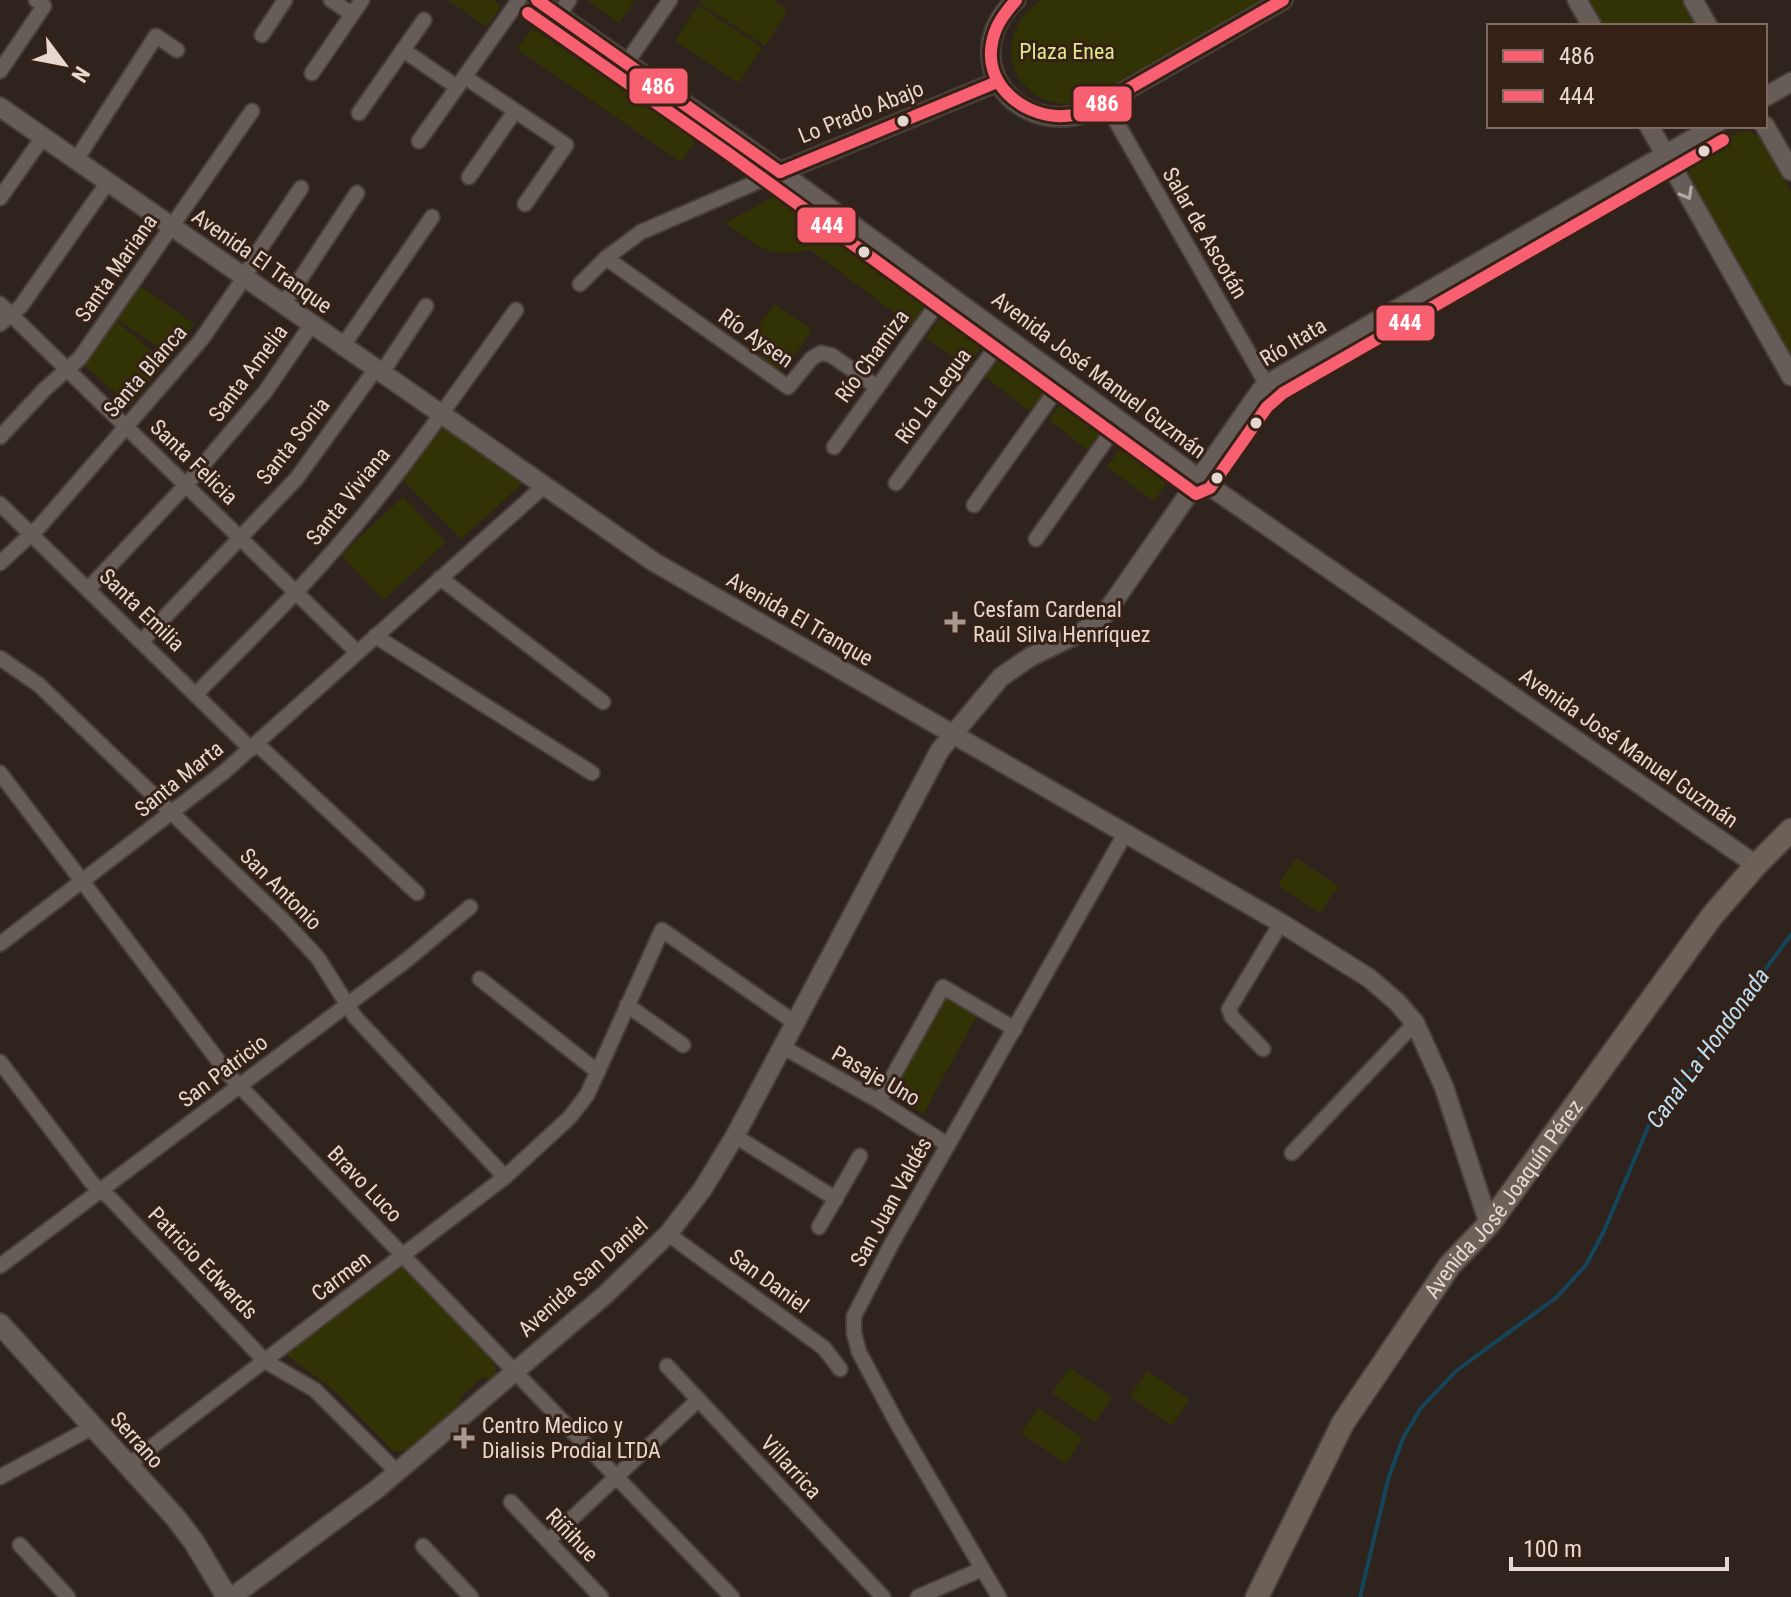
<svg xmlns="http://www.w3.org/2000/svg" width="1791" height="1597" font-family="'Roboto Condensed',sans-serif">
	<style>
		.green { fill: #313304 }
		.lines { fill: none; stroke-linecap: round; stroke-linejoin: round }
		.stream { stroke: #15455b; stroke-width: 4 }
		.minor-casing { stroke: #483e39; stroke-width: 18 }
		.tertiary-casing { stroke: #483e39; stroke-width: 22 }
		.secondary-casing { stroke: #483e39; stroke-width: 24 }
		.primary-casing { stroke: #483e39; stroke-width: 26 }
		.minor { stroke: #665d58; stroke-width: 14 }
		.tertiary { stroke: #665d58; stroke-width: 18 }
		.secondary { stroke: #665d58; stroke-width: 20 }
		.primary { stroke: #6d6157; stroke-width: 22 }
		.bus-1-casing { stroke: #352116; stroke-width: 18 }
		.bus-2-casing { stroke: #352116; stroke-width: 18 }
		.bus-1 { stroke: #f86071; stroke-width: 12 }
		.bus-2 { stroke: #f86071; stroke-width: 12 }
		.oneway { stroke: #b3a7a1 }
		.bus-dot { fill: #e6d8d1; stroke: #352116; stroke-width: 3 }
		.poi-dot { fill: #a69992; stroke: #352116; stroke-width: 3 }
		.labels { text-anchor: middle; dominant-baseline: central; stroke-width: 6; stroke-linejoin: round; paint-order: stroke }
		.park-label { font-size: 22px; fill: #dee88c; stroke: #352116 }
		.street-label { font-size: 22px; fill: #e6d8d1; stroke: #352116 }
		.poi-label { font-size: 22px; fill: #e6d8d1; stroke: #352116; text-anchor: start }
		.water-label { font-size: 24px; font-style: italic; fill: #bbdef3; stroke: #352116 }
		.line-badge { stroke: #352116; stroke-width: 3 }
		.badge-label { font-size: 22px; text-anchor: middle; font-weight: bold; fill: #fff }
	</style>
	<rect width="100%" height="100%" fill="#2e231d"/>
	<g class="green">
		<path d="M448,0H493L501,6L487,27Z"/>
		<path d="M587,0H630L634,2L619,23Z"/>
		<path d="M702,0H773L788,10L765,46L700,3Z"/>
		<path d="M1042,0H1262L1090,99C1077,102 1065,106 1052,102C1001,87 999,25 1042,0Z"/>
		<path d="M1586,0H1684L1699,26H1601Z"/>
		<path d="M698,5L762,48L739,83L675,41Z"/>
		<path d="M532,28L696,140L681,162L517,49Z"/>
		<path d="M1739,132H1752L1761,139L1791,191V360L1690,184C1682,155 1719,143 1739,132Z"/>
		<path d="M773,197L926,307L911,325L811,250C764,257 763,250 726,223Z"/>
		<path d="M139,285L194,324L171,356L116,318Z"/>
		<path d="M774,304L812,330L786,369H778L759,356L767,344L753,334Z"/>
		<path d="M941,317L982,346L968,367L926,338Z"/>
		<path d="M116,321L166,363L130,406L83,364Z"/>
		<path d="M1002,354L1047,389L1029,411L985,376Z"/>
		<path d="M1065,397L1106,428L1089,451L1049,420Z"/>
		<path d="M444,426L523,483L461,539L401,478Z"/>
		<path d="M1123,444L1170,478L1154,501L1107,467Z"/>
		<path d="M403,497L446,542L384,600L341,555Z"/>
		<path d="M1296,858L1338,886L1320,913L1278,885Z"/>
		<path d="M944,993L978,1014L923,1114L888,1093Z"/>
		<path d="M402,1264L491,1360L497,1370L490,1381L482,1377L461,1396L459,1408L417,1444L400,1452L393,1451L334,1390L289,1357L287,1351Z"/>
		<path d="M1070,1368L1112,1397L1095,1422L1052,1393Z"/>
		<path d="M1148,1371L1189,1400L1172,1426L1130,1396Z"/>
		<path d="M1038,1408L1082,1438L1066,1463L1021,1433Z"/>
	</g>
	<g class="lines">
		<path class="stream" d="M1360,1597L1388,1480L1403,1438L1421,1408L1456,1371L1557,1297L1586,1265L1604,1231L1649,1125L1791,935"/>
		<g class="minor-casing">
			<g id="minor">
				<path d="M331,0L352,14"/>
				<path d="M559,15L569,0"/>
				<path d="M262,35L285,0"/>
				<path d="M403,50L457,87"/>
				<path d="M627,62L670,0"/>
				<path d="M0,71L44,6L36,0"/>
				<path d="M312,73L362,0"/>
				<path d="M465,77L566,145L525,204"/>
				<path d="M1105,102L1267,385"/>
				<path d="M359,113L424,20"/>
				<path d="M419,141L519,0"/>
				<path d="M76,160L156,36L177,50"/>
				<path d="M469,177L515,111"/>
				<path d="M0,198L43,137"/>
				<path d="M606,258L788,387L812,358L821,353L831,355L877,387"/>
				<path d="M580,284L606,258L641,232L780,172"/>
				<path d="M0,304L357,652"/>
				<path d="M283,305L357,193"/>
				<path d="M0,324L21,306L108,182"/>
				<path d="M342,347L432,217"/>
				<path d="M381,374L426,306"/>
				<path d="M0,437L45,389L80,358L252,111"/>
				<path d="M834,447L946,292"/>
				<path d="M896,483L1005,335"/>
				<path d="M0,504L251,749"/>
				<path d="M974,505L1064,379"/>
				<path d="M1036,539L1120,420"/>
				<path d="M0,563L40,526L201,340L244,278L260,249L301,188"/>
				<path d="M440,578L603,702"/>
				<path d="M89,588L186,485L265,392L311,325"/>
				<path d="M375,636L592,773"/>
				<path d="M142,641L297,478L375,370"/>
				<path d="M0,658L39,685L282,919L318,958L355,1017L505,1177"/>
				<path d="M196,694C247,642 300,591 347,535C408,464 461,386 516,310"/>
				<path d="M257,744L417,893"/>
				<path d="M0,773L230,1076L732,1597"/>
				<path d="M0,944L224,772L543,487"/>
				<path d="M480,979L598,1072"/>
				<path d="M627,1005L683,1045"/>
				<path d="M781,1046L879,1101L948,1145"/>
				<path d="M1263,1049L1232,1017L1229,1009L1281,923"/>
				<path d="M0,1062L92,1183L111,1199L265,1361L315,1390L397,1472"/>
				<path d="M879,1101L943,987L1015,1029"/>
				<path d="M735,1136L836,1199"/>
				<path d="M1292,1153L1415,1023"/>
				<path d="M819,1227L860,1156"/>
				<path d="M668,1234L824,1348L840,1369"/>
				<path d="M0,1266L408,959L470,907"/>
				<path d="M667,1366L883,1597"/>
				<path d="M128,1465L505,1177L570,1117L587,1095L662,930L794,1022"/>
				<path d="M0,1477L93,1427"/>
				<path d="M511,1502L601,1597"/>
				<path d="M548,1541L698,1400"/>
				<path d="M20,1545L68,1597"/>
				<path d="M423,1546L471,1597"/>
				<path d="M918,1597L982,1569"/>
				<path d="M999,1597L898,1425L859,1352L854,1333V1316L892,1243L1125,834"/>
			</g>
		</g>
		<g class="tertiary-casing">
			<g id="tertiary">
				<path d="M537,0L738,141L1198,478L1756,865"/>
				<path d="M1016,0C956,55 1012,138 1088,112L1283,0"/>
				<path d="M1577,0L1592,26"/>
				<path d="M1693,0L1708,26"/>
				<path d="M1765,97L1791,82"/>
				<path d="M0,107L654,562L1281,923L1369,978L1397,1002L1415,1023L1444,1087L1489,1224"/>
				<path d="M1649,126L1791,376"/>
				<path d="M1765,126L1791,171"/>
				<path d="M780,172L997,82"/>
				<path d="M232,1597L377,1489L606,1294L668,1234L702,1190L735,1136L940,750L1001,677L1030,657L1082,632L1105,614L1261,390L1274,380L1715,126"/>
			</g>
		</g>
		<g class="secondary-casing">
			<path id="secondary" d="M0,1324L175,1517L194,1542L227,1597"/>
		</g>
		<g class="primary-casing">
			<g id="primary">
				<path id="s1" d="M1257,1597L1343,1423L1450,1265L1489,1224L1712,916L1756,865L1791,830"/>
			</g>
		</g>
		<use href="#minor" class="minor"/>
		<use href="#tertiary" class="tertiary"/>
		<use href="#secondary" class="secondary"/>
		<use href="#primary" class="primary"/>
		<g class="bus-1-casing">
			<g id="bus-1">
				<path d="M537,0L780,172"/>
				<path d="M1016,0C1005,13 995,25 992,43C984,83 1020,114 1057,116C1067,117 1078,114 1088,112L1283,0"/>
				<path d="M780,172L997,82"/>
			</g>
		</g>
		<g class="bus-2-casing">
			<path id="bus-2" d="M528,13L729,154L1196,494L1210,488L1267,407L1283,393L1723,140"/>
		</g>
		<use href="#bus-1" class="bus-1"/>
		<use href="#bus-2" class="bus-2"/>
	</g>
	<defs><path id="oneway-chevron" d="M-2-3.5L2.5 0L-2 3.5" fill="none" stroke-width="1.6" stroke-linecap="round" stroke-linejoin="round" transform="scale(2)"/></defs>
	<use class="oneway" href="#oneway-chevron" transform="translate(1687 194) rotate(60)"/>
	<g class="bus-dot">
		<circle cx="903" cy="121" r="7"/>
		<circle cx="1704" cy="151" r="7"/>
		<circle cx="864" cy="252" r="7"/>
		<circle cx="1256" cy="423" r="7"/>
		<circle cx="1217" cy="478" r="7"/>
	</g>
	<g class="poi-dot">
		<path d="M951 610h8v8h8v8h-8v8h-8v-8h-8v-8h8z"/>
		<path d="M460 1426h8v8h8v8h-8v8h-8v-8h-8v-8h8z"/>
	</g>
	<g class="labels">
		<g class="park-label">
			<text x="1067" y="51">Plaza Enea</text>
		</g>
		<g class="street-label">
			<text transform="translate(861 112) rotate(-22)">Lo Prado Abajo</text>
			<text transform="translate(1205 233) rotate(60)">Salar de Ascotán</text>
			<text transform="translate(262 261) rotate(35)">Avenida El Tranque</text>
			<text transform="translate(116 268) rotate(-55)">Santa Mariana</text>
			<text transform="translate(756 338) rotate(35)">Río Aysen</text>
			<text transform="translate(1293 342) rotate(-31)">Río Itata</text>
			<text transform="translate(872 356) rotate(-54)">Río Chamiza</text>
			<text transform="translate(145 371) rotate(-49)">Santa Blanca</text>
			<text transform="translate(248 373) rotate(-53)">Santa Amelia</text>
			<text transform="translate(1099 375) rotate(37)">Avenida José Manuel Guzmán</text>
			<text transform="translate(933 396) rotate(-54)">Río La Legua</text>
			<text transform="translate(293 441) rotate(-52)">Santa Sonia</text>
			<text transform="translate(194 462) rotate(44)">Santa Felicia</text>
			<text transform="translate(348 496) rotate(-51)">Santa Viviana</text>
			<text transform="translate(142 610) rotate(44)">Santa Emilia</text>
			<text transform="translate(800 619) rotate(30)">Avenida El Tranque</text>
			<text transform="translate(1629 748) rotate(35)">Avenida José Manuel Guzmán</text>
			<text transform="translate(179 779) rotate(-39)">Santa Marta</text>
			<text transform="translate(281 889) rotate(45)">San Antonio</text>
			<text transform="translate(223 1071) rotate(-37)">San Patricio</text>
			<text transform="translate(876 1076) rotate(30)">Pasaje Uno</text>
			<text transform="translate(365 1184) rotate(46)">Bravo Luco</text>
			<text stroke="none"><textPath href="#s1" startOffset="470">Avenida José Joaquín Pérez</textPath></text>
			<text transform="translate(891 1202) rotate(-61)">San Juan Valdés</text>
			<text transform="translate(203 1263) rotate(46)">Patricio Edwards</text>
			<text transform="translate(341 1276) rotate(-37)">Carmen</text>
			<text transform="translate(583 1277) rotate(-42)">Avenida San Daniel</text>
			<text transform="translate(769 1281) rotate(36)">San Daniel</text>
			<text transform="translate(137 1440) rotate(48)">Serrano</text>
			<text transform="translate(791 1467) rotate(47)">Villarrica</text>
			<text transform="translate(572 1535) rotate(46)">Riñihue</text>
		</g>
		<g class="poi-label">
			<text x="973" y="609">Cesfam Cardenal<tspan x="973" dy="25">Raúl Silva Henríquez</tspan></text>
			<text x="482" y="1425">Centro Medico y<tspan x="482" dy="25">Dialisis Prodial LTDA</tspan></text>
		</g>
		<g class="water-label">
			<text transform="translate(1708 1048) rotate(-54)">Canal La Hondonada</text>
		</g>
	</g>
	<g class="line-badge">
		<rect x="628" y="67" width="61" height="38" rx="8" fill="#f86071"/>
		<rect x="1072" y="85" width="61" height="38" rx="8" fill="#f86071"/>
		<rect x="796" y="206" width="61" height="38" rx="8" fill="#f86071"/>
		<rect x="1375" y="304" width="61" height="38" rx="8" fill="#f86071"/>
	</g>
	<g class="badge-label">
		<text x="658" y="94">486</text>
		<text x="1102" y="111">486</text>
		<text x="827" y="233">444</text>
		<text x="1405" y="330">444</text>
	</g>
	<rect x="1487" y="24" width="280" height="104" fill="#352116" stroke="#7c6a61" stroke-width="2"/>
	<rect x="1503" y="50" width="40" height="12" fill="#f86071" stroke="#7c6a61" stroke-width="2"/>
	<text x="1559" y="64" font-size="24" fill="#e6d8d1">486</text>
	<rect x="1503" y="90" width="40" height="12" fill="#f86071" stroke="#7c6a61" stroke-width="2"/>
	<text x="1559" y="104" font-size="24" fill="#e6d8d1">444</text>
	<g transform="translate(64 64) rotate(122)" stroke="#352116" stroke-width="6" paint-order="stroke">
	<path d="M0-6L14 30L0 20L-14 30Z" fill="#e6d8d1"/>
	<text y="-12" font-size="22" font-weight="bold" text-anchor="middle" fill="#e6d8d1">N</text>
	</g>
	<path d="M1511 1557v12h216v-12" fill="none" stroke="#e6d8d1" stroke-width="4"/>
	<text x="1523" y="1557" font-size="24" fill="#e6d8d1" stroke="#352116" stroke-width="6" paint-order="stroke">100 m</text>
</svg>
